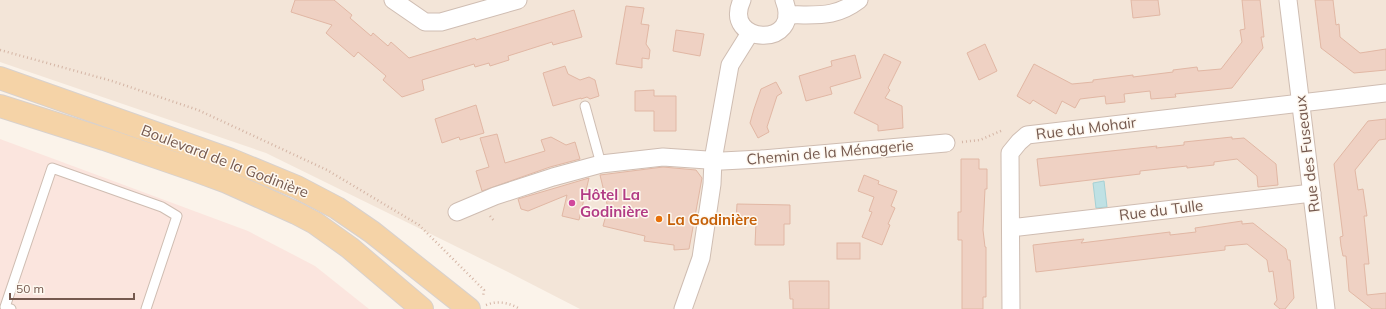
<svg xmlns="http://www.w3.org/2000/svg" width="1386" height="309" font-family="Mulish,sans-serif">
	<style>
		.residential { fill: #f3e5d8 }
		.commercial { fill: #fbe5de }
		.water { fill: #bfe1e4; stroke: #a6d1d5 }
		.building { fill: #efd1c3; stroke: #e1b7a4 }
		.lines { fill: none; stroke-linecap: round; stroke-linejoin: round }
		.service-casing { stroke: #cfbdb2; stroke-width: 11 }
		.minor-casing { stroke: #cfbdb2; stroke-width: 19 }
		.primary-casing { stroke: #d8d1cd; stroke-width: 24 }
		.path { stroke: #d4b5a5; stroke-width: 2.5; stroke-dasharray: 1 3; stroke-linecap: butt }
		.service { stroke: #fff; stroke-width: 9 }
		.minor { stroke: #fff; stroke-width: 17 }
		.primary { stroke: #f5d3a7; stroke-width: 22 }
		.hotel-dot { fill: #d1479c; stroke: #fef8f0; stroke-width: 1.5 }
		.food-dot { fill: #e8710a; stroke: #fef8f0; stroke-width: 1.5 }
		.labels { text-anchor: middle; dominant-baseline: central; stroke-width: 3; stroke-linejoin: round; paint-order: stroke }
		.street-label { font-size: 15px; fill: #75594e; stroke: #fef8f0 }
		.hotel-label { font-size: 15px; font-weight: bold; fill: #b23c85; stroke: #fef8f0; text-anchor: start }
		.food-label { font-size: 15px; font-weight: bold; fill: #c56008; stroke: #fef8f0; text-anchor: start }
	</style>
	<rect width="100%" height="100%" fill="#fbf3ea"/>
	<path class="residential" d="M0,0H1386V309H580L506,271L266,153L0,62Z"/>
	<path class="commercial" d="M0,139L248,231L315,266L369,309H0Z"/>
	<path class="water" d="M1104,181L1107,207L1096,208L1093,183Z"/>
	<g class="building">
		<path d="M295,0H334L352,15L350,18L371,36L373,33L388,46L391,42L409,58L475,38L476,40L574,10L582,37L553,45L552,42L508,56L509,60L490,66L489,63L475,67L474,64L422,80L424,90L402,97L383,80L386,76L358,52L354,57L326,33L332,25L291,12Z"/>
		<path d="M1131,0H1158L1160,15L1133,18Z"/>
		<path d="M1242,0H1260L1264,37H1261L1263,48L1232,88L1175,94L1176,97L1151,99L1150,91L1124,94L1125,102L1106,104L1105,96L1080,99L1075,108L1062,101L1056,114L1033,100L1030,104L1017,96L1034,64L1072,84L1093,82V80L1133,75V77L1173,72V70L1197,67L1198,71L1221,69L1242,42L1240,30L1245,29Z"/>
		<path d="M1315,0H1333L1336,25L1339,24L1340,37L1360,53L1386,49V70L1354,73L1321,48Z"/>
		<path d="M626,6L644,8L641,24L649,25L646,44L650,50L649,59L642,58V68L616,64Z"/>
		<path d="M676,30L704,34L700,56L673,51Z"/>
		<path d="M985,44L997,71L979,80L967,53Z"/>
		<path d="M884,54L901,62L888,88L890,90L885,98L902,106L903,128L878,131V125L854,113Z"/>
		<path d="M855,55L861,78L830,87L832,94L806,101L799,76L832,66L831,61Z"/>
		<path d="M565,66L568,74L580,80L589,77L595,80L599,96L590,99L587,97L581,99V98L553,106L543,73Z"/>
		<path d="M776,82L782,93L777,96L767,127L769,132L758,138L750,123L754,109L761,89Z"/>
		<path d="M654,90V96H676V131H654V111H635V91Z"/>
		<path d="M476,105L484,133L460,140L459,137L442,143L435,119Z"/>
		<path d="M1386,119V139L1379,140L1355,170L1358,190L1363,189L1367,216H1364L1369,264H1364L1367,295L1386,293V309H1372L1349,291L1346,256H1343L1341,246L1340,237L1343,236L1334,164L1368,121Z"/>
		<path d="M497,134L505,163L545,151L541,140L551,137L566,145L575,142L580,159L550,167L482,191L476,171L489,167L480,138Z"/>
		<path d="M1232,137V139L1244,138L1276,164L1278,185L1258,187L1257,176L1237,159L1214,162V165L1187,168V166L1140,171V174L1040,186L1037,159L1157,146L1156,148L1184,145V142Z"/>
		<path d="M961,159H979V169H987V189H985L983,230L985,247H986V297H983V309H962V240H958V212H961Z"/>
		<path d="M663,167L696,170L702,178L689,249L674,250V245L644,241L645,236L603,226L608,208L600,175Z"/>
		<path d="M864,175L879,181L878,184L897,191L891,206L895,208L888,224L890,225L882,245L862,237L872,212L869,211L874,197L858,191Z"/>
		<path d="M589,178L579,220L562,216L567,195L528,211L521,209L518,199Z"/>
		<path d="M737,204L790,205V224H784V245H755L756,222H736Z"/>
		<path d="M1242,221V224L1253,223L1286,249L1288,260H1290L1294,298L1285,309H1280L1274,304L1277,300L1273,271L1269,272L1267,260L1247,244L1225,246V250L1036,272L1033,245L1084,239L1081,243L1170,232V235L1196,232L1195,228Z"/>
		<rect x="837" y="243" width="23" height="16"/>
		<path d="M789,281H829V309H793V299H790Z"/>
	</g>
	<g class="lines">
		<g class="service-casing">
			<g id="service">
				<path d="M585,106L601,164"/>
				<path d="M11,309L5,307L52,168L162,207L177,216L146,309"/>
			</g>
		</g>
		<g class="minor-casing">
			<g id="minor">
				<path d="M393,0L425,22H441L518,0"/>
				<path d="M742,0C721,45 804,49 784,0"/>
				<path d="M1288,0L1326,309"/>
				<path d="M787,15C816,14 834,19 859,0"/>
				<path d="M457,212L495,196L553,177L601,164L663,157L722,161L761,159L946,143"/>
				<path d="M1011,226L1019,227L1312,193"/>
				<path d="M683,309L701,258L712,184L713,160L730,65L750,33"/>
				<path d="M1011,309L1010,153L1019,142L1027,135L1386,93"/>
			</g>
		</g>
		<g class="primary-casing">
			<g id="primary">
				<path d="M0,78L229,159L297,187L337,208L372,232L469,309"/>
				<path d="M0,106L104,139L197,171L227,182L296,213L315,223L350,248L422,309"/>
			</g>
		</g>
		<g class="path">
			<path d="M0,50L112,81L198,110L327,170L419,225L484,290L483,297"/>
			<path d="M962,142L980,140L1003,130"/>
			<path d="M490,216L495,222"/>
			<path d="M486,305C498,300 510,303 520,309"/>
		</g>
		<use href="#service" class="service"/>
		<use href="#minor" class="minor"/>
		<use href="#primary" class="primary"/>
	</g>
	<circle class="hotel-dot" cx="572" cy="203" r="4"/>
	<circle class="food-dot" cx="659" cy="219" r="4"/>
	<g class="labels">
		<g class="street-label">
			<text transform="translate(1086 128) rotate(-7)">Rue du Mohair</text>
			<text transform="translate(830 152) rotate(-5)">Chemin de la Ménagerie</text>
			<text transform="translate(1307 154) rotate(-97)">Rue des Fuseaux</text>
			<text transform="translate(225 161) rotate(21)">Boulevard de la Godinière</text>
			<text transform="translate(1161 210) rotate(-7)">Rue du Tulle</text>
		</g>
		<g class="hotel-label">
			<text x="580" y="194">Hôtel La<tspan x="580" dy="17">Godinière</tspan></text>
		</g>
		<g class="food-label">
			<text x="667" y="219">La Godinière</text>
		</g>
	</g>
	<path d="M10 293v6h124v-6" fill="none" stroke="#75594e" stroke-width="2"/>
	<text x="16" y="293" font-size="12" fill="#75594e" stroke="#fef8f0" stroke-width="3" paint-order="stroke">50 m</text>
</svg>
